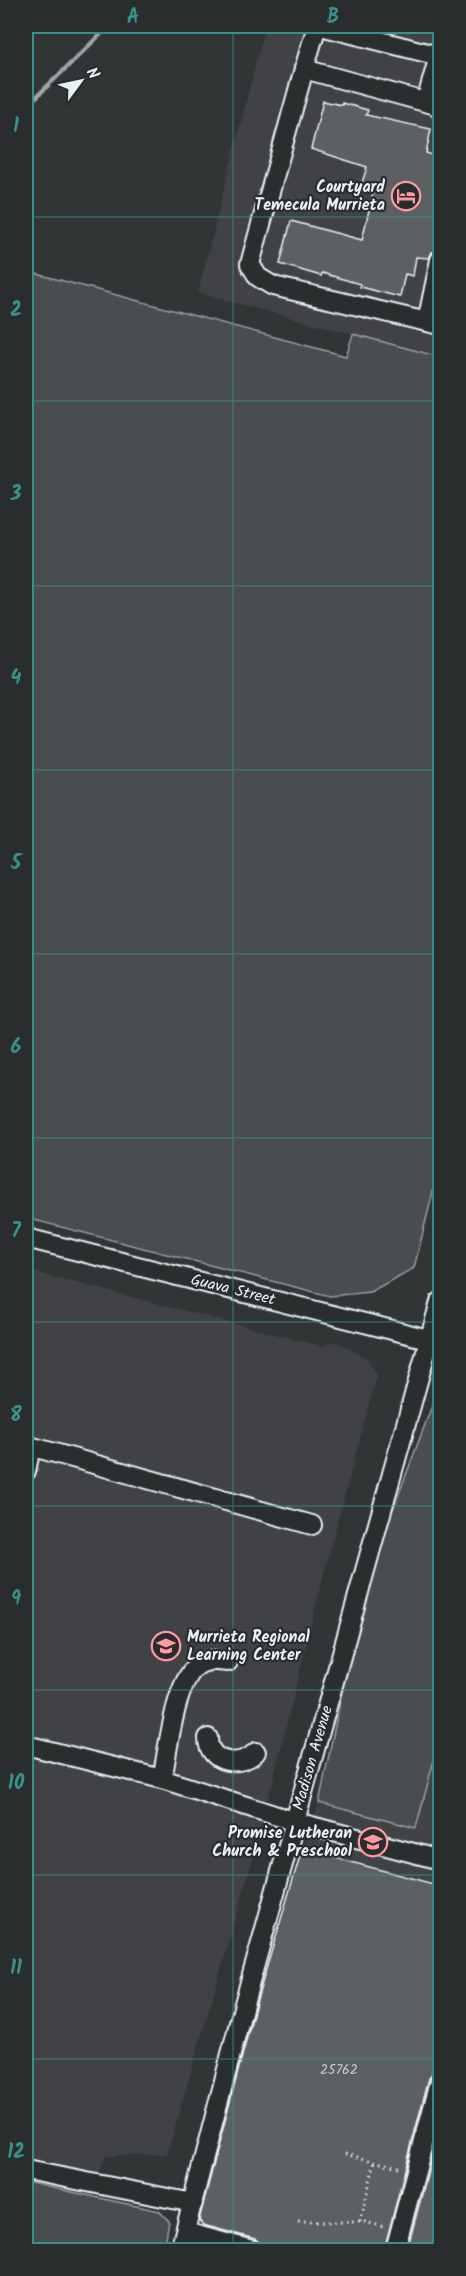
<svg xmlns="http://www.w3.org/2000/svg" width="466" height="2276" font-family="Kalam,sans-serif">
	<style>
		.built { fill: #3f4244 }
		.green { fill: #494d4f; stroke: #989fa4; stroke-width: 1.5 }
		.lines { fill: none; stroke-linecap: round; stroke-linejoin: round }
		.stream { stroke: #9fa5aa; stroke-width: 4.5 }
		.building { fill: #5c6063; stroke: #e8f1f8; stroke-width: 1.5 }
		.minor-casing { stroke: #e8f1f8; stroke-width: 22 }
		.path { stroke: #e8f1f8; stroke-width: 3; stroke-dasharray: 1.5 4.5; stroke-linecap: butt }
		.minor { stroke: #2a2d2e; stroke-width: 18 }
		.grid { fill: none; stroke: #3a8f8a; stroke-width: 1.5; stroke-opacity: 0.55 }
		.labels { text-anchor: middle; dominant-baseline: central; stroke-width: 4.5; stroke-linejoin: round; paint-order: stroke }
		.number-label { font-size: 14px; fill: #c5cdd3 }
		.poi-label { font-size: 16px; font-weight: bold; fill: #e8f1f8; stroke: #2a2d2e; text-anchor: end }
		.street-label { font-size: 16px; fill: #e8f1f8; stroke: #2a2d2e }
		.neatline { fill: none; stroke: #3a8f8a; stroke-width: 2 }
		.grid-label { font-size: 20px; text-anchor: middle; font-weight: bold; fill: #3a8f8a }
	</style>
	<rect width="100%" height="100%" fill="#323536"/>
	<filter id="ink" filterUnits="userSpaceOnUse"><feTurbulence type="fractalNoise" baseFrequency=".0167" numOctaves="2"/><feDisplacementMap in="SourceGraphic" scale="12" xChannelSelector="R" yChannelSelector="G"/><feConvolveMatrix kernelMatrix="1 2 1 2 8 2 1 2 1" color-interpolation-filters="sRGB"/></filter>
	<g filter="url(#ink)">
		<g class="built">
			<path d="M265,26H440V357L198,293Z"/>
			<path d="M26,1270L322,1346L336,1341L367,1358L377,1375L329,1553L255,1852L167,2154L105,2156L98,2179L26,2163Z"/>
			<path d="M440,1737V1886L302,1849L319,1803L416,1828Z"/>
		</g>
		<g class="green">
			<path d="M26,271L346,356L353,334L440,357V1164L414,1268L370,1292L330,1296L26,1218Z"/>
			<path d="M438,1390L440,1391V1737L416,1828L319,1803L342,1692L386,1528Z"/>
			<path d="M424,2179L429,2180L410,2250H404Z"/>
			<path d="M26,2182L159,2211L169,2221L164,2250H26Z"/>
		</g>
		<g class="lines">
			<path class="stream" d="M26,107L109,26"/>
		</g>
		<g class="building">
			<path d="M323,101L342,105V103L368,110L366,115L431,129L426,153L439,157L436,177L439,188L441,249L432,252L429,258L416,257L413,276L405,274L400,297L360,287V284L322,273L321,276L280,264L291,221L362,240L373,193L360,189L367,167L311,149Z"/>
			<path d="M302,1849L441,1886V2070L432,2073L429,2078L384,2250H263L260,2243L255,2239L203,2225L199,2220L256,2003Z"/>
			<path d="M441,2123V2250H407Z"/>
		</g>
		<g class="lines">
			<g class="minor-casing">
				<g id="minor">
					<path d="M317,26L304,69L436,105L440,110"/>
					<path d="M321,26L439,56L426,102"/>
					<path d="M304,69L250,264L258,277L273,286L440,325"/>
					<path d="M427,322L440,260"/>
					<path d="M26,1238L440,1342"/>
					<path d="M26,1445L312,1525"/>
					<path d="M26,1471L31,1447"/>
					<path d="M208,1738C208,1764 241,1768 256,1752"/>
					<path d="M26,1745L162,1779L296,1822L440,1860"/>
					<path d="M162,1779C168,1752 175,1677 200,1664C209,1659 218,1661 228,1662"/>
					<path d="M26,2170L193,2203"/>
					<path d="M185,2232L252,2250"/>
					<path d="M180,2250L245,2000L440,1302"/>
					<path d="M395,2250L440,2081"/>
				</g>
			</g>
			<g class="path">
				<path d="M345,2154L402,2168"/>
				<path d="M298,2222H365L385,2227"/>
				<path d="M360,2222L375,2161"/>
			</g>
			<use href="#minor" class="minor"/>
		</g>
	</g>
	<path class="grid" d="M233,26V2250M26,217H440M26,401H440M26,586H440M26,770H440M26,954H440M26,1138H440M26,1322H440M26,1506H440M26,1690H440M26,1875H440M26,2059H440"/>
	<defs>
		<g id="hotel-ring" transform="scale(1.5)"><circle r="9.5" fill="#2a2d2e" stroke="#ff9aa2" stroke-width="1.5"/><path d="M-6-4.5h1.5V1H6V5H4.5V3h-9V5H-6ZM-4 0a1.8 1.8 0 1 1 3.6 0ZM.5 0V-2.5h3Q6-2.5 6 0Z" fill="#ff9aa2"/></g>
		<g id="school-ring" transform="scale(1.5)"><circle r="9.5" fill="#2a2d2e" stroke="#ff9aa2" stroke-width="1.5"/><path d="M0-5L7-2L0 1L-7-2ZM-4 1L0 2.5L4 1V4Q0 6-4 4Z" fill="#ff9aa2"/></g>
	</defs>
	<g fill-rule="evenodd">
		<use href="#hotel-ring" x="406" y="196"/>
		<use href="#school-ring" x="166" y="1646"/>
		<use href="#school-ring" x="373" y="1842"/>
	</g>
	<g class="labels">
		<g class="number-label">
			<text x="339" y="2070">25762</text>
		</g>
		<g class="poi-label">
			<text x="385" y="187">Courtyard<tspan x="385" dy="18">Temecula Murrieta</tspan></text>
			<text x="187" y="1637" text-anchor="start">Murrieta Regional<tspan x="187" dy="18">Learning Center</tspan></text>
			<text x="352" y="1833">Promise Lutheran<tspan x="352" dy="18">Church &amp; Preschool</tspan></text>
		</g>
		<g class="street-label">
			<text transform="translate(233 1290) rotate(14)">Guava Street</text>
			<text transform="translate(313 1758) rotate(-74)">Madison Avenue</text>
		</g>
	</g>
	<rect width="466" height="2276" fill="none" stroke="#2a2d2e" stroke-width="66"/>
	<g transform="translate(81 81) rotate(57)" stroke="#2a2d2e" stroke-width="4.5" paint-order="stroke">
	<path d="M0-4.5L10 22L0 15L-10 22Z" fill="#e8f1f8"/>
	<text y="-9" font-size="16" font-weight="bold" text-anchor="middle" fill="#e8f1f8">N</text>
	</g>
	<rect x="33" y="33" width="400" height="2210" class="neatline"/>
	<g class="grid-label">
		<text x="133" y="23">A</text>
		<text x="333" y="23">B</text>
		<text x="16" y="132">1</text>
		<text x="16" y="316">2</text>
		<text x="16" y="500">3</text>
		<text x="16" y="684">4</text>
		<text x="16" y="869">5</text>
		<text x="16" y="1053">6</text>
		<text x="16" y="1237">7</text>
		<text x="16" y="1421">8</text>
		<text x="16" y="1605">9</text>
		<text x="16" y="1789">10</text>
		<text x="16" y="1974">11</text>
		<text x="16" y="2158">12</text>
	</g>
</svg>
